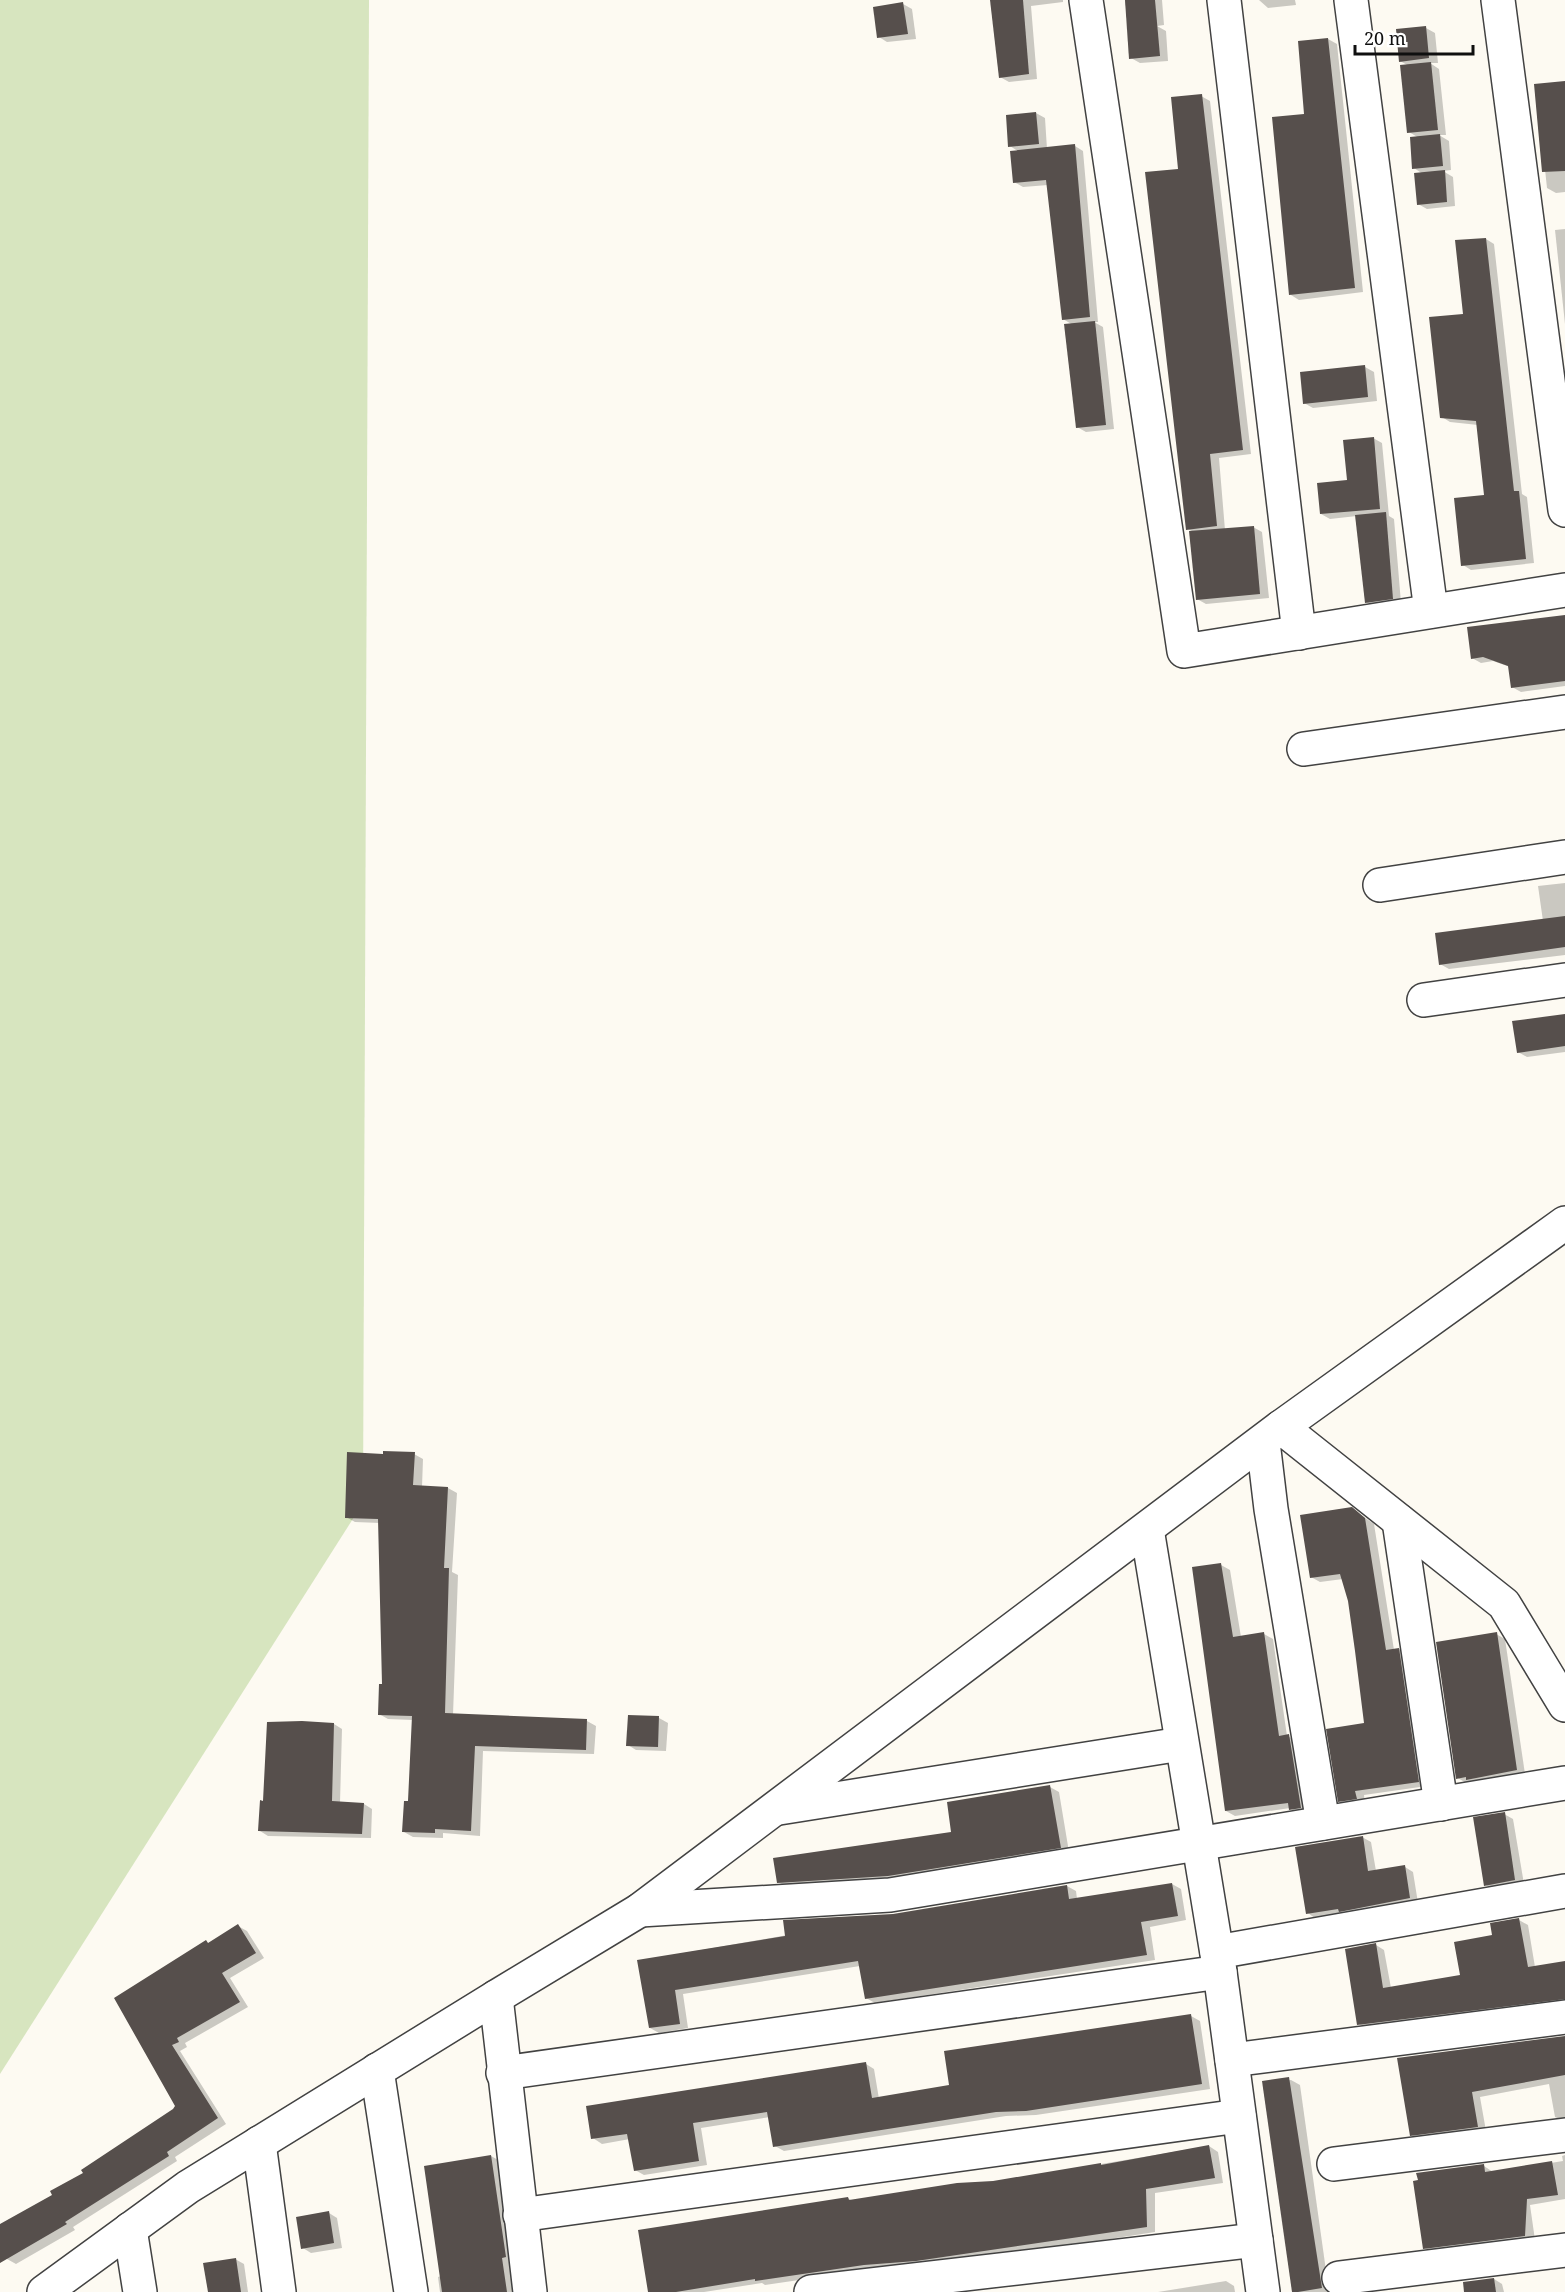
<svg xmlns="http://www.w3.org/2000/svg" width="1565" height="2292" font-family="'Noto Serif',serif">
	<style>
		.green { fill: #d7e5bf }
		.shadow { fill: #0003 }
		.building { fill: #564f4c }
		.lines { fill: none; stroke-linecap: round; stroke-linejoin: round }
		.street-casing { stroke: #424242; stroke-width: 36 }
		.street { stroke: #fff; stroke-width: 33 }
	</style>
	<rect width="100%" height="100%" fill="#fdfaf2"/>
	<path class="green" d="M0,0H369L363,1503L0,2074Z"/>
	<g class="shadow">
		<path d="M991,0H1063V2L1031,6L1037,79L1009,82L1000,77Z"/>
		<path d="M1125,0H1162L1164,25L1157,26L1166,31L1168,61L1140,63L1131,58Z"/>
		<path d="M1259,0H1295L1296,5L1268,8Z"/>
		<path d="M903,4L912,9L916,39L887,42L879,37Z"/>
		<path d="M1426,28L1435,33L1438,63H1430L1439,69L1446,135H1439L1449,141L1451,170L1443,171L1453,177L1455,206L1427,209L1418,204L1423,174L1414,168L1419,138L1409,132V66L1400,61Z"/>
		<path d="M1328,39L1337,44L1363,292L1299,300L1291,295Z"/>
		<path d="M1565,83V192L1556,193L1547,188L1536,86Z"/>
		<path d="M1201,96L1210,101L1251,454L1219,458L1225,530L1253,527L1262,532L1269,598L1206,604L1197,599L1194,532L1188,529L1180,170Z"/>
		<path d="M1036,113L1045,118L1047,149L1075,146L1083,151L1098,322H1094L1103,327L1114,429L1086,432L1077,427L1073,325L1063,319L1048,185L1023,187L1014,182L1019,152L1010,146Z"/>
		<path d="M1565,229V324L1555,230Z"/>
		<path d="M1486,239L1494,244L1522,494L1527,497L1534,563L1471,570L1463,565L1486,496L1478,425L1450,422L1442,417Z"/>
		<path d="M1365,367L1374,372L1377,401L1313,408L1304,403Z"/>
		<path d="M1373,438L1382,443L1389,516L1394,519L1401,603L1375,607L1366,602L1357,516L1330,519L1321,514L1348,481Z"/>
		<path d="M1565,616V686L1521,692L1512,687L1510,667L1493,661L1481,663L1472,658Z"/>
		<path d="M1565,883V955L1449,969L1440,964L1543,921L1538,886Z"/>
		<path d="M1565,1016V1052L1527,1057L1518,1052Z"/>
		<path d="M348,1454H414L423,1459L422,1487L448,1488L457,1493L452,1572L458,1575L453,1715L587,1721L596,1726L594,1754L483,1751L480,1836L443,1833V1838L413,1837L404,1832L409,1803L413,1720L388,1719L379,1714L383,1686L380,1523L355,1522L346,1517Z"/>
		<path d="M1352,1509L1374,1524L1394,1650L1399,1649L1407,1654L1427,1786L1364,1795L1365,1803L1349,1806L1340,1801L1366,1724L1349,1601L1343,1579L1320,1582L1311,1577Z"/>
		<path d="M1221,1565L1230,1570L1241,1637L1264,1634L1273,1639L1287,1736L1298,1741L1310,1812L1299,1814L1290,1808L1235,1816L1226,1811Z"/>
		<path d="M1496,1634L1505,1639L1525,1774L1466,1783L1458,1778Z"/>
		<path d="M629,1716L659,1718L668,1723L666,1751L636,1750L628,1745Z"/>
		<path d="M334,1724L342,1729L340,1803L364,1804L372,1809L371,1838L268,1836L260,1831L265,1802Z"/>
		<path d="M1050,1787L1059,1792L1069,1852L898,1881L787,1887L778,1882L953,1833Z"/>
		<path d="M1504,1814L1513,1819L1524,1884L1494,1890L1486,1885Z"/>
		<path d="M1362,1837L1371,1842L1376,1871L1405,1867L1413,1872L1418,1903L1316,1919L1308,1913Z"/>
		<path d="M1172,1884L1181,1889L1186,1920L1150,1927L1155,1960L875,2003L866,1998L860,1966L683,1994L688,2028L659,2033L650,2028L639,1961L1067,1886L1076,1891L1077,1899Z"/>
		<path d="M1519,1920L1528,1925L1535,1967L1565,1962V2004L1368,2029L1359,2024L1376,1945L1384,1950L1391,1988L1462,1977L1494,1936Z"/>
		<path d="M238,1926L247,1931L264,1958L230,1978L248,2007L185,2043L187,2047L180,2051L226,2124L175,2157L177,2161L73,2227L75,2230L16,2264L7,2259L0,2245V2225L54,2195L174,2110L176,2105L116,1998Z"/>
		<path d="M1191,2016L1200,2021L1210,2089L1036,2115L1006,2116L784,2151L775,2146L770,2117L701,2128L707,2165L644,2175L635,2170L630,2139L602,2144L593,2138L866,2064L874,2069L879,2099L951,2086Z"/>
		<path d="M1565,2037V2122L1555,2117L1549,2084L1480,2097L1486,2131L1421,2140L1412,2135L1399,2059Z"/>
		<path d="M1291,2080L1300,2085L1329,2292H1293L1263,2083Z"/>
		<path d="M1209,2146L1218,2152L1223,2183L1155,2193V2232L1019,2253L874,2269L765,2285L762,2283L704,2292H650L848,2198L852,2201L993,2182Z"/>
		<path d="M1565,2155V2199L1530,2205L1535,2240L1434,2253L1425,2248L1484,2166L1493,2172L1563,2161L1562,2156Z"/>
		<path d="M491,2156L500,2161L516,2292H440L438,2277L441,2276Z"/>
		<path d="M329,2213L337,2218L342,2248L311,2253L303,2248Z"/>
		<path d="M235,2259L244,2264L248,2292H209Z"/>
		<path d="M1494,2279L1502,2284L1504,2292H1466Z"/>
		<path d="M1226,2281L1234,2286L1235,2292H1158Z"/>
	</g>
	<g class="building">
		<path d="M990,0H1023L1029,74L999,78Z"/>
		<path d="M1125,0H1155L1160,56L1129,59Z"/>
		<path d="M903,2L908,34L877,38L873,7Z"/>
		<path d="M1426,26L1429,58L1399,62L1396,29Z"/>
		<path d="M1328,38L1355,288L1289,295L1272,117L1304,114L1298,41Z"/>
		<path d="M1431,62L1438,130L1407,133L1400,65Z"/>
		<path d="M1565,81V171L1542,172L1534,84Z"/>
		<path d="M1202,94L1243,450L1210,454L1217,526L1186,530L1145,172L1178,169L1171,97Z"/>
		<path d="M1036,112L1039,144L1008,147L1006,115Z"/>
		<path d="M1440,134L1443,166L1412,169L1410,137Z"/>
		<path d="M1075,144L1090,317L1062,320L1046,180L1013,183L1010,151Z"/>
		<path d="M1445,170L1447,202L1417,205L1414,173Z"/>
		<path d="M1486,238L1514,491H1519L1526,559L1461,566L1454,498L1484,495L1476,421L1440,418L1429,317L1463,314L1455,240Z"/>
		<path d="M1095,321L1106,425L1076,428L1064,324Z"/>
		<path d="M1365,365L1368,397L1303,404L1300,372Z"/>
		<path d="M1374,437L1380,509L1320,514L1317,483L1347,480L1343,440Z"/>
		<path d="M1386,512L1393,599L1365,603L1355,515Z"/>
		<path d="M1254,526L1260,594L1196,600L1189,531Z"/>
		<path d="M1565,615V681L1511,688L1508,666L1483,657L1471,659L1467,627Z"/>
		<path d="M1565,916V947L1439,965L1435,933Z"/>
		<path d="M1565,1014V1046L1517,1053L1512,1021Z"/>
		<path d="M383,1451L415,1452L413,1485L448,1487L444,1568H449L445,1713L587,1719L586,1750L475,1746L471,1831L435,1829V1833L402,1832L404,1801H408L412,1716L378,1715L379,1684H382L378,1519L345,1518L347,1452L383,1454Z"/>
		<path d="M1352,1507L1365,1518L1386,1650L1399,1648L1419,1782L1355,1791L1357,1799L1338,1802L1326,1729L1364,1723L1355,1651L1348,1601L1340,1574L1310,1578L1300,1515Z"/>
		<path d="M1221,1563L1233,1637L1264,1632L1279,1736L1289,1734L1301,1808L1289,1810L1288,1803L1225,1811L1192,1567Z"/>
		<path d="M1497,1632L1517,1770L1466,1780V1777L1456,1779L1436,1642Z"/>
		<path d="M628,1715L659,1716L658,1747L626,1746Z"/>
		<path d="M302,1721L334,1723L332,1801L364,1803L362,1834L258,1831L260,1800L263,1801L267,1722Z"/>
		<path d="M1050,1785L1061,1848L888,1876L777,1883L773,1858L951,1832L947,1802Z"/>
		<path d="M1505,1812L1515,1880L1484,1886L1473,1817Z"/>
		<path d="M1363,1836L1368,1871L1405,1865L1410,1898L1339,1912L1338,1909L1306,1914L1295,1847Z"/>
		<path d="M1172,1883L1178,1916L1141,1922L1147,1955L865,1999L858,1961L675,1990L680,2024L649,2028L637,1960L785,1936L783,1920L893,1914L1067,1885L1069,1899Z"/>
		<path d="M1519,1918L1528,1967L1565,1961V1999L1357,2025L1345,1949L1376,1943L1383,1988L1460,1975L1454,1942L1492,1935L1490,1923Z"/>
		<path d="M238,1924L256,1953L222,1973L240,2002L177,2038L179,2042L172,2045L218,2118L167,2152L169,2156L65,2222L67,2224L0,2263V2224L52,2195L50,2191L83,2173L81,2170L173,2109L175,2106L114,1998L206,1940L208,1943Z"/>
		<path d="M1191,2014L1202,2084L1026,2111L996,2112L773,2147L767,2112L693,2123L699,2161L634,2171L627,2134L591,2139L586,2106L866,2062L872,2098L949,2085L944,2051Z"/>
		<path d="M1565,2036V2075L1472,2092L1478,2127L1410,2136L1397,2058Z"/>
		<path d="M1289,2077L1322,2288L1298,2292H1292L1262,2081Z"/>
		<path d="M1209,2145L1215,2178L1146,2189L1147,2227L916,2261L864,2265L755,2281V2279L676,2292H648L638,2230L848,2197L849,2200L957,2183L993,2181L1101,2163V2165Z"/>
		<path d="M491,2155L506,2257L502,2258L507,2292H442L424,2166Z"/>
		<path d="M1552,2161L1558,2195L1527,2199L1525,2236L1423,2249L1413,2181L1418,2180L1416,2173L1484,2164L1485,2172Z"/>
		<path d="M329,2211L334,2243L301,2249L296,2217Z"/>
		<path d="M236,2258L241,2292H208L203,2263Z"/>
		<path d="M1494,2278L1496,2292H1464L1463,2282Z"/>
	</g>
	<g class="lines">
		<g class="street-casing">
			<g id="street">
				<path d="M1086,0L1184,651L1565,590"/>
				<path d="M1224,0L1299,633"/>
				<path d="M1351,0L1431,611"/>
				<path d="M1498,0L1565,510"/>
				<path d="M1304,749L1565,712"/>
				<path d="M1380,885L1565,857"/>
				<path d="M1424,1000L1565,980"/>
				<path d="M1281,1427L1504,1604L1565,1705"/>
				<path d="M1263,1442L1271,1509L1323,1823"/>
				<path d="M1399,1521L1441,1804"/>
				<path d="M1147,1529L1220,1972L1263,2292"/>
				<path d="M779,1808L1181,1744"/>
				<path d="M640,1910L890,1895L1565,1783"/>
				<path d="M1217,1952L1565,1891"/>
				<path d="M496,1997L640,1910L1281,1427L1565,1223"/>
				<path d="M1232,2060L1565,2017"/>
				<path d="M377,2070L411,2292"/>
				<path d="M503,2073L1220,1972"/>
				<path d="M259,2143L279,2292"/>
				<path d="M1334,2164L1565,2135"/>
				<path d="M520,2215L1239,2116"/>
				<path d="M130,2229L140,2292"/>
				<path d="M1339,2278L1565,2250"/>
				<path d="M44,2292L188,2187L496,1997L530,2292"/>
				<path d="M811,2292L1256,2240"/>
			</g>
		</g>
		<use href="#street" class="street"/>
	</g>
	<path d="M1355 45v9h118v-9" fill="none" stroke="#0f0f0f" stroke-width="3"/>
	<text x="1364" y="45" font-size="18" fill="#0f0f0f" stroke="#ffffff" stroke-width="4.5" paint-order="stroke">20 m</text>
</svg>
